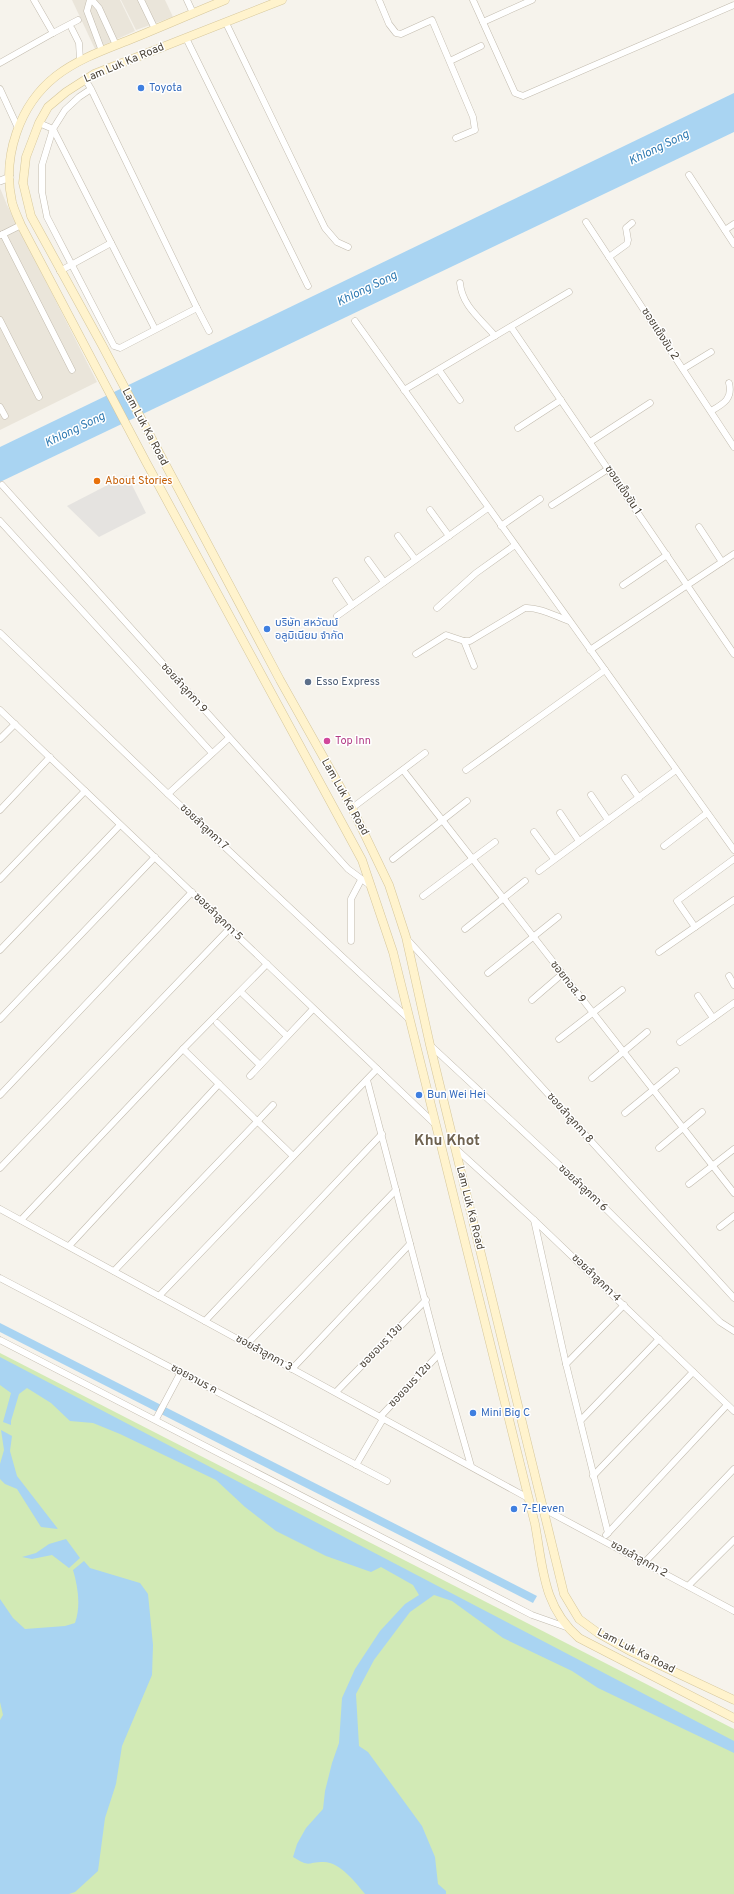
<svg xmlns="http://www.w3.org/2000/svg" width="734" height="1894" font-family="Overpass,'Noto Sans Thai',sans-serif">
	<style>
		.residential { fill: #eae5da }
		.green { fill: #d2eab5 }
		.parking { fill: #e5e3e0 }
		.water { fill: #a9d4f2 }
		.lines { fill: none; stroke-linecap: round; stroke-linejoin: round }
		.minor-casing { stroke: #c2bbae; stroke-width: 7 }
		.tertiary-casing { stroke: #c2bbae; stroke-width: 8 }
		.secondary-casing { stroke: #d6c79b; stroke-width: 9 }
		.minor { stroke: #fff; stroke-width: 6 }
		.tertiary { stroke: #fff; stroke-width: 7 }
		.secondary { stroke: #fff3cd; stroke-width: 8 }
		.shop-dot { fill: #3f7fe0; stroke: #fff; stroke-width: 1.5 }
		.food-dot { fill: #e8710a; stroke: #fff; stroke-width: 1.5 }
		.service-dot { fill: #5c6f8a; stroke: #fff; stroke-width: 1.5 }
		.hotel-dot { fill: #d1479c; stroke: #fff; stroke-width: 1.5 }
		.labels { text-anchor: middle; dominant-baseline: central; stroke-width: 3; stroke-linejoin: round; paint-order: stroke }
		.street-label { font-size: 11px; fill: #4b4439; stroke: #fff }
		.shop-label { font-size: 11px; fill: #366cbe; stroke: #fff; text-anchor: start }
		.food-label { font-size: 11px; fill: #c56008; stroke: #fff; text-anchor: start }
		.service-label { font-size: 11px; fill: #4e5e75; stroke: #fff; text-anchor: start }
		.hotel-label { font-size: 11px; fill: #b23c85; stroke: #fff; text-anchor: start }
		.water-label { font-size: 12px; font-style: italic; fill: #2e7ab2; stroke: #fff }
		.district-label { font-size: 15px; font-weight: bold; fill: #6e6250; stroke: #fff }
	</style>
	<rect width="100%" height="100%" fill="#f6f3ec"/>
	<g class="residential">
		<path d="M72,0H120L135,31L95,49Z"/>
		<path d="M121,0H165L173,17L136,30Z"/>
		<path d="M0,188L7,205L97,382L0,430Z"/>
	</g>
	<path class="green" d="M0,1353L734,1729V1894H0Z"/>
	<path class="parking" d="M127,475L146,513L99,537L67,506Z"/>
	<g class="water">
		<path d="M734,93V132L0,482V447Z"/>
		<path d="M0,1323L537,1596L533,1603L0,1332Z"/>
		<path d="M0,1357L734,1741V1753L598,1688L572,1671L503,1638L452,1601L434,1595L410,1612L374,1660L356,1694L359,1746L368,1752L422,1826L435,1857L438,1884L446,1891V1894H365C356,1883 340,1862 324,1862C306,1862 311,1868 293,1857L297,1844L306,1828L323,1809L325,1791L332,1763L339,1743L342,1698L355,1669L380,1631L405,1604L419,1595L413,1585L381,1567L371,1572L326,1556L276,1531L245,1507L216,1480L120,1434L93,1423L70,1421L51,1403L27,1388L19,1394L11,1421V1425L3,1422L11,1393L0,1385Z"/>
		<path d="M1,1430L12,1436L10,1451L17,1476L58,1529L41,1527L17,1489L5,1484L0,1479V1464L4,1450Z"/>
		<path d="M66,1539L80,1558L69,1568L52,1555L32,1559L22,1557L36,1553L49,1544Z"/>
		<path d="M84,1561L90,1568L140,1583L148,1594L153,1645L152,1675L122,1746L116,1784L105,1818L98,1871L75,1892L69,1894H0V1720L3,1715L0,1702V1599L13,1618L25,1629L65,1626L75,1623C81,1606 78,1587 73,1570Z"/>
	</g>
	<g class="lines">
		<g class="minor-casing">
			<g id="minor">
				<path d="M90,0L87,11L102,51"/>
				<path d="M92,0L99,8L116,45"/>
				<path d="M141,0L155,29"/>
				<path d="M187,0L193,13"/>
				<path d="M379,0L389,24L396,33L401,34L432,20L473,117L475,130L456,138"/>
				<path d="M473,0L515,93L523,96L734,5"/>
				<path d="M483,22L532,0"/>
				<path d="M226,23L325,228L337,242L348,247"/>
				<path d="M72,29L79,43L80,60"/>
				<path d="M53,33L78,20"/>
				<path d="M186,38L308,286"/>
				<path d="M450,61L481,46"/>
				<path d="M0,63L53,33L34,0"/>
				<path d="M85,79L91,89L197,308L120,348L114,346L47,217L42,192V165L53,129L65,110L79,97L91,89"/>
				<path d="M0,89L18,128"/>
				<path d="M39,123L53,129L155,329"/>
				<path d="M689,175L734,244"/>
				<path d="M586,222L734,447"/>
				<path d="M725,230L734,224"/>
				<path d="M3,234L72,370"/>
				<path d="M1,235L21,225"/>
				<path d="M609,257L627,244L628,240L626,228L632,223"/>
				<path d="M60,271L111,243"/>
				<path d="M460,283C462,306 481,319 495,336"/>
				<path d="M197,308L209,331"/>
				<path d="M0,320L39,397"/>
				<path d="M355,321L734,850"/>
				<path d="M511,327L734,654"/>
				<path d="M683,369L711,352"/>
				<path d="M439,370L460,400"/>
				<path d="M404,390L569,292"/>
				<path d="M0,407L5,416"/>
				<path d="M711,411C723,404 733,399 729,383"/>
				<path d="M518,428L561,400"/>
				<path d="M590,442L650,403"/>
				<path d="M2,485L348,869L371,886"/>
				<path d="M552,505L608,469"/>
				<path d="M430,510L449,536"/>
				<path d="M0,521L212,753"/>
				<path d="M501,526L540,499"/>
				<path d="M699,527L722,562"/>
				<path d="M398,536L415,559"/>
				<path d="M368,560L384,582"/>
				<path d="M336,581L352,605"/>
				<path d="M623,585L667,555"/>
				<path d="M437,608L476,573L515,545"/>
				<path d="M337,616L488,508"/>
				<path d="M0,633L168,794L409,1019"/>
				<path d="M464,641L474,666"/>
				<path d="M590,650L734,554"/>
				<path d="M416,654L446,635L464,641H470L525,608C539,607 555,616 569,621"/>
				<path d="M0,710L435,1124"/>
				<path d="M0,739L15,724"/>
				<path d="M403,770L734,1193"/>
				<path d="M466,770L605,670"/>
				<path d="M625,778L639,798"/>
				<path d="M168,794L229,738"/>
				<path d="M591,795L608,820"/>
				<path d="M352,808L425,753"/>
				<path d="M0,810L50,757"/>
				<path d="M560,813L579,841"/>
				<path d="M534,832L554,859"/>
				<path d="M664,846L707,813"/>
				<path d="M393,859L467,801"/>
				<path d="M539,871L676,770"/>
				<path d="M0,879L85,791"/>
				<path d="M423,896L495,842"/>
				<path d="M695,927L677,901L734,859"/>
				<path d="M465,929L525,881"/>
				<path d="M406,938L734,1298"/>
				<path d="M351,941V899L361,880"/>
				<path d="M0,950L120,825"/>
				<path d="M659,952L734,900"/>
				<path d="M488,973L558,917"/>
				<path d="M729,976L734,985"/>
				<path d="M243,994L287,1036"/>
				<path d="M698,996L713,1018"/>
				<path d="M532,1000L562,974"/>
				<path d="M0,1019L155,857"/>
				<path d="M217,1023L260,1065"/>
				<path d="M559,1039L622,990"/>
				<path d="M680,1042L734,1003"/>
				<path d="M430,1045L599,1202L720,1322L734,1331"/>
				<path d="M183,1049L293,1156"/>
				<path d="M250,1076L313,1009"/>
				<path d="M592,1078L647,1032"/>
				<path d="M367,1080L439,1354L471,1466"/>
				<path d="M0,1095L192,892"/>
				<path d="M625,1113L676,1071"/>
				<path d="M455,1148L533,1219L734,1411"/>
				<path d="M659,1148L702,1112"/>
				<path d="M0,1168L230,928"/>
				<path d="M689,1184L734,1149"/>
				<path d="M0,1209L528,1498"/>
				<path d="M21,1220L183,1049L267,964"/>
				<path d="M534,1220L566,1364L608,1533"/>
				<path d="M720,1227L734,1216"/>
				<path d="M69,1246L219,1084"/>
				<path d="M114,1271L273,1105"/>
				<path d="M0,1278L387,1481"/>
				<path d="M159,1296L377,1069"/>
				<path d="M205,1321L382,1134"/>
				<path d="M0,1340L532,1615L566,1627"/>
				<path d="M247,1344L396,1190"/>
				<path d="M566,1364L624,1305"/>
				<path d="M292,1369L410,1244"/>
				<path d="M336,1392L426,1300"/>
				<path d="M380,1417L439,1354"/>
				<path d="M156,1419L181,1372"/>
				<path d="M581,1420L659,1339"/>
				<path d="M356,1465L383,1419"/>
				<path d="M593,1476L693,1372"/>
				<path d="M544,1509L734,1611"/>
				<path d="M606,1535L727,1405"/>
				<path d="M645,1562L734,1469"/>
				<path d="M688,1586L734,1540"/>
			</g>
		</g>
		<g class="tertiary-casing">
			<path id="tertiary" d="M0,181L10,177"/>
		</g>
		<g class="secondary-casing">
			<g id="secondary">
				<path d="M225,0C193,13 161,27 129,40C104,50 78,59 56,76C19,105 2,157 12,202C14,210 18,218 21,225L146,462L362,860L393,952L535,1524C543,1568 543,1607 579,1638L734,1718"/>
				<path d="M282,0L94,74L66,92L48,107L39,123L26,157L23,183L31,216L102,345L280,680L352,808L389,885L406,937L430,1045L564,1594L579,1619L598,1633L632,1652L734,1700"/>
			</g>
		</g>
		<use href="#minor" class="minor"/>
		<use href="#tertiary" class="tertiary"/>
		<use href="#secondary" class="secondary"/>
	</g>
	<g class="shop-dot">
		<circle cx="141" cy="88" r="4"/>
		<circle cx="267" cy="629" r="4"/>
		<circle cx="419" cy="1095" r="4"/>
		<circle cx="473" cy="1413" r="4"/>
		<circle cx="514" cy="1509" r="4"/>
	</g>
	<circle class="food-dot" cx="97" cy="481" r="4"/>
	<circle class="service-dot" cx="308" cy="682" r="4"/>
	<circle class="hotel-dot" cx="327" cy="741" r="4"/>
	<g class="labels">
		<g class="street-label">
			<text transform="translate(124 63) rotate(-23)">Lam Luk Ka Road</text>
			<text transform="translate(660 334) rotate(57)">ซอยแข็งขัน 2</text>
			<text transform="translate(145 427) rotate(62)">Lam Luk Ka Road</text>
			<text transform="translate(623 490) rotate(56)">ซอยแข็งขัน 1</text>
			<text transform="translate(184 688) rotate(48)">ซอยลำลูกกา 9</text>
			<text transform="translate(345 797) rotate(61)">Lam Luk Ka Road</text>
			<text transform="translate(204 827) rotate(43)">ซอยลำลูกกา 7</text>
			<text transform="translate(218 917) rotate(44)">ซอยลำลูกกา 5</text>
			<text transform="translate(568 982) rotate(52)">ซอยทอส. 9</text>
			<text transform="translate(570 1118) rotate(48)">ซอยลำลูกกา 8</text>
			<text transform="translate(583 1188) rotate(43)">ซอยลำลูกกา 6</text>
			<text transform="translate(470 1208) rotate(76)">Lam Luk Ka Road</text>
			<text transform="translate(596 1278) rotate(44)">ซอยลำลูกกา 4</text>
			<text transform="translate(381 1346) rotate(-46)">ซอยอมร 13ข</text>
			<text transform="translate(264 1353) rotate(29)">ซอยลำลูกกา 3</text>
			<text transform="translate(194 1379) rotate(28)">ซอยจามร ค</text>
			<text transform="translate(410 1385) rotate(-47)">ซอยอมร 12ข</text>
			<text transform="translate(639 1559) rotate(29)">ซอยลำลูกกา 2</text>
			<text transform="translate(636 1651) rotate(27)">Lam Luk Ka Road</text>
		</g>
		<g class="shop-label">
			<text x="149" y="88">Toyota</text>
			<text x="275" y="623">บริษัท สหวัฒน์<tspan x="275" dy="13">อลูมิเนียม จำกัด</tspan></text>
			<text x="427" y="1095">Bun Wei Hei</text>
			<text x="481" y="1413">Mini Big C</text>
			<text x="522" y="1509">7-Eleven</text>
		</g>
		<g class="food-label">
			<text x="105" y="481">About Stories</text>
		</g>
		<g class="service-label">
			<text x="316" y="682">Esso Express</text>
		</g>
		<g class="hotel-label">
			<text x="335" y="741">Top Inn</text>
		</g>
		<g class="water-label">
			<text transform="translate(659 148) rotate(-26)">Khlong Song</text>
			<text transform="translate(367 289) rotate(-26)">Khlong Song</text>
			<text transform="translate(75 430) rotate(-26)">Khlong Song</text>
		</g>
		<g class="district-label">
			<text x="447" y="1141">Khu Khot</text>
		</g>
	</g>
</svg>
